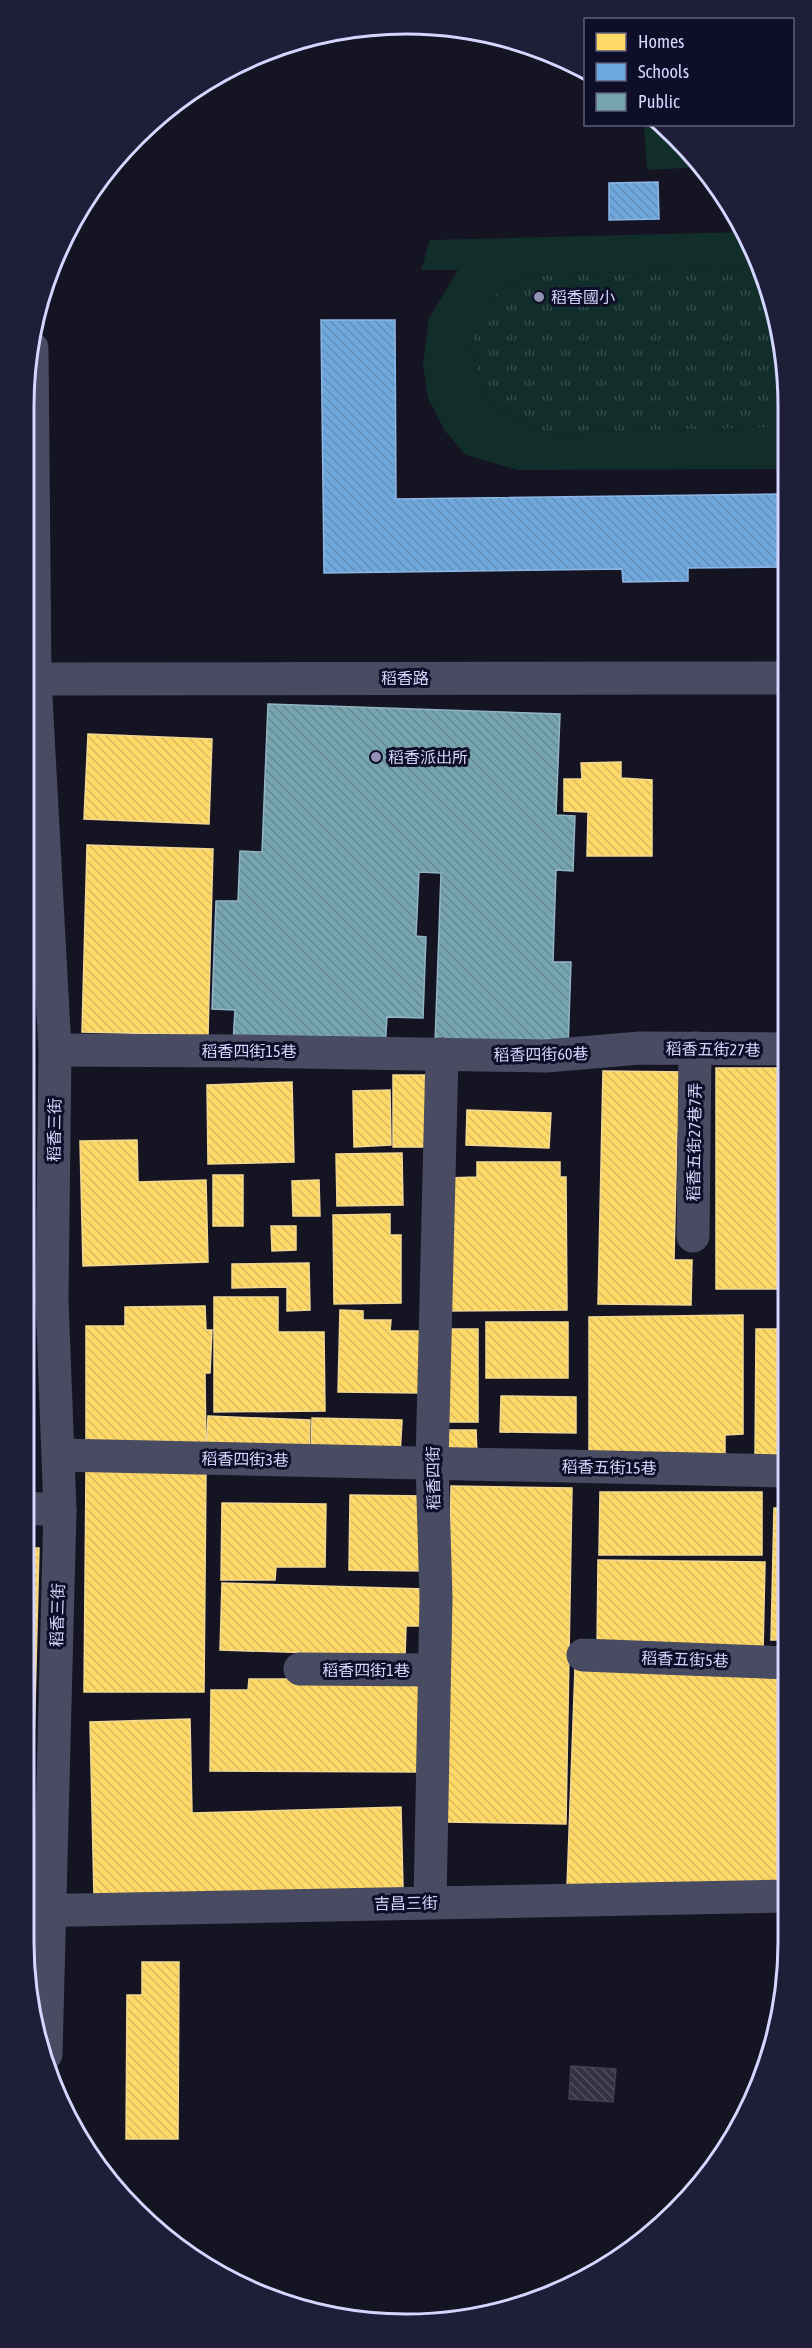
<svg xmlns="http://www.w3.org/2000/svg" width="812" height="2348" font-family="'Asap Condensed','Noto Sans TC',sans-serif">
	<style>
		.grass { fill: url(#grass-tufts) }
		.pitch { fill: #122e2b }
		.homes { fill: url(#homes-back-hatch); stroke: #f2d894; stroke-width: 1.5 }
		.schools { fill: url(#schools-back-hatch); stroke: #8eb6e6; stroke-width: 1.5 }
		.public { fill: url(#public-back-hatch); stroke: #92b4c7; stroke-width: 1.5 }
		.building { fill: url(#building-back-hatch); stroke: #403f56; stroke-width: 1.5 }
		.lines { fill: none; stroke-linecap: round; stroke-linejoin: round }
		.minor { stroke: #494b63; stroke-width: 33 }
		.poi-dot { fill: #9292b2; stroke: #0f0e28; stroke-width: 2 }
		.labels { text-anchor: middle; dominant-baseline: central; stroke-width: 6; stroke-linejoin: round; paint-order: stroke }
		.poi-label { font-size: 16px; fill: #d5d6ff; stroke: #0f0e28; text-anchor: start }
		.street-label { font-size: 16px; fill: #d5d6ff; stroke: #0f0e28 }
		.rim { fill: none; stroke: #d5d6ff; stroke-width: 3 }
	</style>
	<defs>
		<pattern id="grass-tufts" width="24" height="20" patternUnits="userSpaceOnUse" patternTransform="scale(1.5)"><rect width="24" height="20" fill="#122e2b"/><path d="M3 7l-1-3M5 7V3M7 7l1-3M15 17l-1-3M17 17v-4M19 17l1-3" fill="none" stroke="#344c4b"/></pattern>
		<pattern id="homes-back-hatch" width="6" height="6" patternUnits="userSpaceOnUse" patternTransform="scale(1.5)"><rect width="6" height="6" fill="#ffd966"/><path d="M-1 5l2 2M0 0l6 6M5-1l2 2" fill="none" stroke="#d9ba61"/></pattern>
		<pattern id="schools-back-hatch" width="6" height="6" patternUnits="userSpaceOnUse" patternTransform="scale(1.5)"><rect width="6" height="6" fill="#6fa8dc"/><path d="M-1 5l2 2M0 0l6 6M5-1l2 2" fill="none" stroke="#638eb8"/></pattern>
		<pattern id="public-back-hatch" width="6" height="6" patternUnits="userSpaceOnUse" patternTransform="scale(1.5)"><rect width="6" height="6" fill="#76a5af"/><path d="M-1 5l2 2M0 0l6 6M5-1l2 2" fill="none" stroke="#668791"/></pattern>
		<pattern id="building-back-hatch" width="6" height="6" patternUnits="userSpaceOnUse" patternTransform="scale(1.5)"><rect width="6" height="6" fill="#333244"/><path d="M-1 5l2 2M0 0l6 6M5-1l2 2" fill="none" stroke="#504f60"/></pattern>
	</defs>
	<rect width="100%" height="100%" fill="#151422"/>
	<path class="grass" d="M758,269L785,356V427L547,433L505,414L485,397L471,350L475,326L494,295L527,275Z"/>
	<g class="pitch">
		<path d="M644,125C667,124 689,149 702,167L647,170Z"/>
		<path d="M745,232L758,269L527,275L494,295L476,326L471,350L485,397L505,414L547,433L785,427V469L518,470L466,455L445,431L428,398L423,364L429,318L458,270H421L430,240Z"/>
	</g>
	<g class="homes">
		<path d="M88,734L212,739L209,824L84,819Z"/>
		<path d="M621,762V778L652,780V856H587L588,812L564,811V779H582L581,763Z"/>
		<path d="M87,845L213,849L208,1035L82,1032Z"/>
		<path d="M716,1068H786L787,1289H716Z"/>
		<path d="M603,1071L688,1072L687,1132L677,1131L674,1260H692L691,1305L598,1304Z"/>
		<rect x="393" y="1075" width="37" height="72"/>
		<path d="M292,1082L294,1162L208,1164L207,1085Z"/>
		<path d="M390,1090L391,1145L354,1147L353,1091Z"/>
		<path d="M467,1110L551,1113L549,1148L466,1145Z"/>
		<path d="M137,1140L138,1182L206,1180L208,1262L83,1266L80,1141Z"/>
		<path d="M402,1153L403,1205L337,1206L336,1154Z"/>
		<path d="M477,1162H560V1177H566L567,1310L447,1311V1178L477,1177Z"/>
		<rect x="213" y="1175" width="30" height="51"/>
		<path d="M319,1180L320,1216H293L292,1181Z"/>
		<path d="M390,1214V1235H401V1303L334,1304L333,1215Z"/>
		<path d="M271,1226H296V1250L272,1251Z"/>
		<path d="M309,1263L310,1310L287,1311V1287L232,1288V1264Z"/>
		<path d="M214,1297H278V1332H324L325,1411L214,1412Z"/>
		<path d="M205,1306L206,1330H212L210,1373H205L206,1451L86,1452V1326H125V1307Z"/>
		<path d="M340,1310L363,1311V1320H391L390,1331H421L420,1393L338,1392Z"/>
		<path d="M743,1315V1434L725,1435V1460L589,1461V1317Z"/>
		<rect x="486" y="1322" width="82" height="56"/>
		<path d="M447,1329H478V1422H446Z"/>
		<path d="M756,1329H787V1460H755Z"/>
		<path d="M501,1396L576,1397V1433L500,1432Z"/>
		<path d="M208,1416L310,1420L309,1457L206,1453Z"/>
		<path d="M312,1418L402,1420L400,1456L311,1454Z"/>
		<path d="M443,1430H476L477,1455L443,1456Z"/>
		<path d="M86,1471L206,1472L204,1692H84Z"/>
		<path d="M451,1486L572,1488L566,1824L446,1822Z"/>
		<path d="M600,1492H762V1555H599Z"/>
		<path d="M350,1495L426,1496L425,1571L349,1570Z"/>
		<path d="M222,1503L326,1504L325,1567H276L275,1580H221Z"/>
		<path d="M774,1508H787V1640H771Z"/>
		<path d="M24,1548H39L31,1864L24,1871Z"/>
		<path d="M598,1560L765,1562L763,1653L597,1651Z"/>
		<path d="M222,1583L425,1589L424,1626H406L405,1656L220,1650Z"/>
		<path d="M575,1668L787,1673L788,1889L567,1887Z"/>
		<path d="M249,1679H422L420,1772L210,1771L211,1690H248Z"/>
		<path d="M190,1719L192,1813L401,1807L403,1888L94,1897L90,1722Z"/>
		<path d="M142,1962H179L178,2139H126L127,1995H142Z"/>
	</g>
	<g class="schools">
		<path d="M658,182L659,219L609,220V183Z"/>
		<path d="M321,320H395L396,499L785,494V567L688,568V581L623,582L622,569L324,573Z"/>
	</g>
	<path class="public" d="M268,704L560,714L556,815L575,816L573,871L556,870L553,962H571L568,1049L435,1044L441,873L419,872L416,936L426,937L423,1018L387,1017L385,1049L233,1044L235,1010L212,1009L216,901H238L240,851L262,852Z"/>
	<path class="building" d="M571,2066L616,2069L613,2102L569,2099Z"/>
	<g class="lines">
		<g class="minor">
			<path d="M32,348L35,679L55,1050L52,1300L60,1510L46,2054"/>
			<path d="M24,679L785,678"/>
			<path d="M55,1050L245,1051L546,1056L640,1048L786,1049"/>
			<path d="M693,1236L695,1048"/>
			<path d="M59,1455L787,1471"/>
			<path d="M24,1508L60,1510"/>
			<path d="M583,1655L787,1663"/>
			<path d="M300,1669L433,1670"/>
			<path d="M430,1902L436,1598L432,1463L442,1054"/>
			<path d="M24,1911L788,1896"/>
		</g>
	</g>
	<g class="poi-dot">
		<circle cx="539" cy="297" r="6"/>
		<circle cx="376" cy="757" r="6"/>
	</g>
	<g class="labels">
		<g class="poi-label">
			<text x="551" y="297">稻香國小</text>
			<text x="388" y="757">稻香派出所</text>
		</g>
		<g class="street-label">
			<text x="405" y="678">稻香路</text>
			<text transform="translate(713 1049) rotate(1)">稻香五街27巷</text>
			<text x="249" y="1051">稻香四街15巷</text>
			<text transform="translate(541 1054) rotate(-1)">稻香四街60巷</text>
			<text transform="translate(54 1130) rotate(-89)">稻香三街</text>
			<text transform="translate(694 1142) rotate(-89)">稻香五街27巷7弄</text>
			<text transform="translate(245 1459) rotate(1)">稻香四街3巷</text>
			<text transform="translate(609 1467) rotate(1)">稻香五街15巷</text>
			<text transform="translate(433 1478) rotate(-91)">稻香四街</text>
			<text transform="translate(57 1615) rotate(-88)">稻香三街</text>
			<text transform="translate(685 1659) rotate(2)">稻香五街5巷</text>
			<text x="366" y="1670">稻香四街1巷</text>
			<text transform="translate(406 1903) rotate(-1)">吉昌三街</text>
		</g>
	</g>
	<path d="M0 0H812V2348H0ZM406 34H406A372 372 0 0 1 778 406V1942A372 372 0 0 1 406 2314H406A372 372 0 0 1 34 1942V406A372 372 0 0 1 406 34Z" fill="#1f1e39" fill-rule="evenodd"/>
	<path class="rim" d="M406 34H406A372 372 0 0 1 778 406V1942A372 372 0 0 1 406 2314H406A372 372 0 0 1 34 1942V406A372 372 0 0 1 406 34Z"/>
	<rect x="584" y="18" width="210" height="108" fill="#0f0e28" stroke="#5e5e7e" stroke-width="1.5"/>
	<rect x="596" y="33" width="30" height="18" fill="#ffd966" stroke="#5e5e7e" stroke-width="1.5"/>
	<text x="638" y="48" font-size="18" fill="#d5d6ff">Homes</text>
	<rect x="596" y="63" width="30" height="18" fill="#6fa8dc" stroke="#5e5e7e" stroke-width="1.5"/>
	<text x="638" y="78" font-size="18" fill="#d5d6ff">Schools</text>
	<rect x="596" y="93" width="30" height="18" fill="#76a5af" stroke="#5e5e7e" stroke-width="1.5"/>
	<text x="638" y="108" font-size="18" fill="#d5d6ff">Public</text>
</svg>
